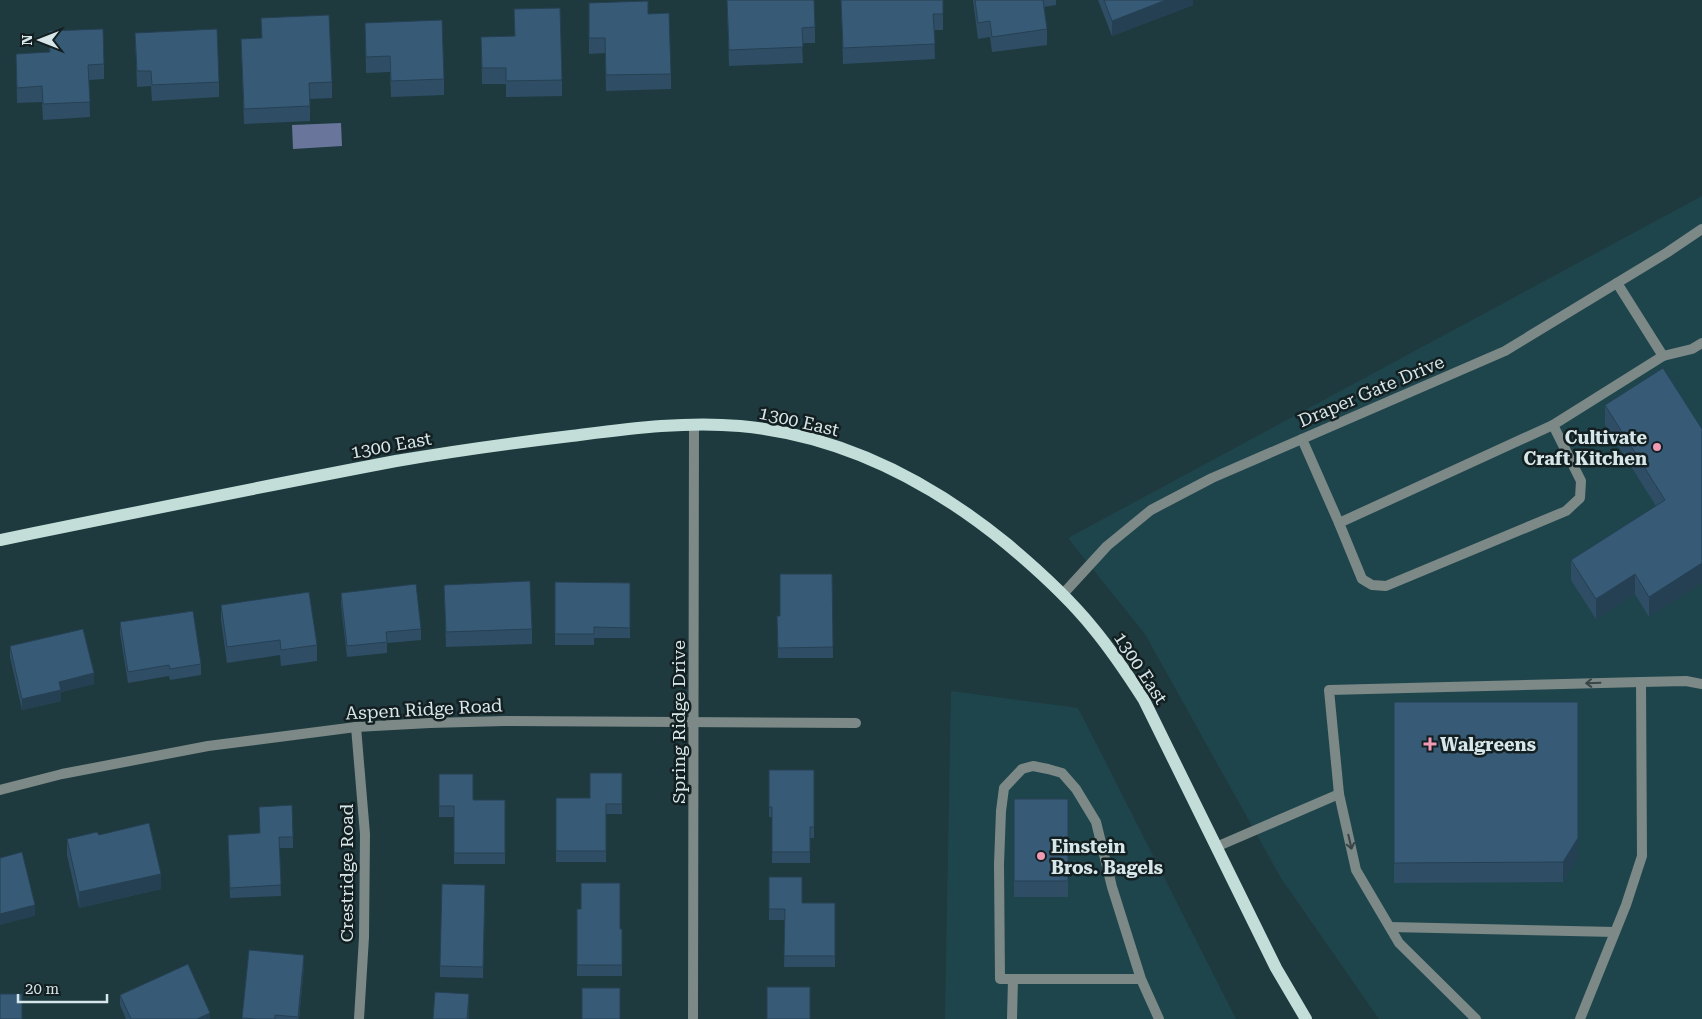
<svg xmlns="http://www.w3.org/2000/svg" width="1702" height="1019" font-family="'Roboto Serif',serif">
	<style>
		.built { fill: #1f454c }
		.water { fill: #6a759c }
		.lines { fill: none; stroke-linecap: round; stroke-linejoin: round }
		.service { stroke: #7c8987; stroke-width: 10 }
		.minor { stroke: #7c8987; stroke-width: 10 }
		.primary { stroke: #c3ded9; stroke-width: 12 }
		.wall { fill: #2f4e65 }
		.shaded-wall { fill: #264053 }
		.building { fill: #375b76; stroke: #264053 }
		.oneway { stroke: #384445 }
		.poi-dot { fill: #f09ab5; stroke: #131f21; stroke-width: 2 }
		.labels { text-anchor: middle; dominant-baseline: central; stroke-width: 5; stroke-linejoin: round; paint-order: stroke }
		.street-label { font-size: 18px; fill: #d6e6e9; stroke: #131f21 }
		.poi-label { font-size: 18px; font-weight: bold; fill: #d6e6e9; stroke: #131f21; text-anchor: start }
	</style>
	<rect width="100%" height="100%" fill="#1e3a3f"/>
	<g class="built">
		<path d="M1702,196V1019H1379L1281,878L1145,634L1068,538Z"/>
		<path d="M951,691L1078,708L1236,1019H945Z"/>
	</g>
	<path class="water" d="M341,123L342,146L293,149L292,125Z"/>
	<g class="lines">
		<g class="service">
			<path d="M1663,356L1692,349L1702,343"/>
			<path d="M1302,439L1339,523L1553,425L1663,356L1617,283"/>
			<path d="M1339,523L1362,579L1372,585L1386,586L1566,511L1580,498L1581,481L1553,425"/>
			<path d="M1216,847L1339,794"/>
			<path d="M1390,927L1615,932"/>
			<path d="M1141,979H1000L999,864L1001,811L1004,788L1022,769L1033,766L1048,769L1062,773L1076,789L1096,822L1112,887L1141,979L1159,1019"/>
			<path d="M1012,1019L1013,979"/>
			<path d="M1476,1019L1399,943L1356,870L1339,794L1329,690L1641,682L1686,681L1702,684"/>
			<path d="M1580,1019L1626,905L1642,856L1641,682"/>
		</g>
		<g class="minor">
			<path d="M1063,594L1107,546L1151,510L1212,478L1505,351L1668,252L1702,229"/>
			<path d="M356,727L365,834L364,937L359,1019"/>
			<path d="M0,790L62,774L208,746L356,727L430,723L505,721L856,723"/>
			<path d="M693,1019L694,424"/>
		</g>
		<path class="primary" d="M0,540C132,513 264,486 396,461C454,451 512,443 571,436C627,429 683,421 740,426C841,435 930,481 1007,544C1038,570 1068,597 1093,628C1112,651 1128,675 1144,700L1276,968L1306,1019"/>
	</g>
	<g class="wall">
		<path d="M727,0L815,27V43H802L803,63L729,66Z"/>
		<path d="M841,0H943V30H934L935,59L843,64Z"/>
		<path d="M973,0H1056V5L1044,7L1047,29V45L992,52L990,37L978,39Z"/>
		<path d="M1098,0H1193V5L1112,36Z"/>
		<path d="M589,3L648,14L671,74V89L606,91L605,53L589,54Z"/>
		<path d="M261,18L332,82V98L310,99V121L244,124L241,39L262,38Z"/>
		<path d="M365,23L444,79V95L391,97L390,72L366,73Z"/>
		<path d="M49,31L104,64V79L89,80L90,117L43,120L42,102L17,103L16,54L49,52Z"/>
		<path d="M135,33L219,82V97L152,101L151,86L137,87Z"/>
		<path d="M481,37L562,80V96L506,97V84H482Z"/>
		<path d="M1605,405L1702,429L1649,617L1635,594L1596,619L1571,580V560L1656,506L1605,425Z"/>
		<path d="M832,574L833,658H778L777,616H780Z"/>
		<path d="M555,582L630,583V638H594V645H555Z"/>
		<path d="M444,585L532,629V644L446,647Z"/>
		<path d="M341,593L421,629V640L387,643V653L347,657L341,604Z"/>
		<path d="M221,605L317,645V661L281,666L280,655L227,663L221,620Z"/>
		<path d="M120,622L201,664V675L170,680L169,676L128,683L120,633Z"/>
		<path d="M10,646L94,684L61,692V701L22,710L10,657Z"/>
		<path d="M1394,702L1578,858L1563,882L1394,883Z"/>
		<path d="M769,770H814V838H810V863H772V817H769Z"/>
		<path d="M622,773V814H606V862H556V798H590Z"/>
		<path d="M439,774L473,800H505V864H454V817H439Z"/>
		<rect x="1014" y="799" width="54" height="98"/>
		<path d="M259,807L293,837V848H279L281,896L230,898L228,835L260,833Z"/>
		<path d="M99,835L161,889L79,908L67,855V839Z"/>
		<path d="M769,877L802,903H835V967H784L785,920H769Z"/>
		<path d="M485,896L483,978L440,977V966Z"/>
		<path d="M577,909L620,929H622V976H577Z"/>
		<path d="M249,950L304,966L299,1019H242Z"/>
		<path d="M120,995L210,1019H126L120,1005Z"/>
	</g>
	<g class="shaded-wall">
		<path d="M1166,0H1193V5L1112,36V21Z"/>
		<path d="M1702,563V583L1649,617V597Z"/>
		<path d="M1635,574V594L1596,619V599Z"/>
		<path d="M94,673V684L61,692V701L22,710V699L59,682Z"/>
		<path d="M1578,838V858L1563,882V862Z"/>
		<path d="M161,874V889L79,908V892Z"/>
		<path d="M35,905V916L0,925V914Z"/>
		<path d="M304,955V966L299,1019H298Z"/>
		<path d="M469,994V1019H467Z"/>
		<path d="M210,1013V1019H197Z"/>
	</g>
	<g class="building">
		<path d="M727,0H814L815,27L802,28L803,47L729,50Z"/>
		<path d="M841,0H943V14H933L935,44L843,48Z"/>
		<path d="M975,0H1043L1047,29L992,37L990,21L978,23Z"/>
		<path d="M1104,0H1166L1112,21Z"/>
		<path d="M648,1V14L669,13L671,74L606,75L605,38H589V3Z"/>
		<path d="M560,8L562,80L506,81V68H482L481,37L515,36L514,9Z"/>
		<path d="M329,15L332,82L309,83L310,106L244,109L241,39L262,38L261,18Z"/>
		<path d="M442,20L444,79L391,81L390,56L366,57L365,23Z"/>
		<path d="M103,29L104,64L88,65L90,102L43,104L42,86L17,88L16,54L50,52L49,31Z"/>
		<path d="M217,29L219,82L152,85L151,71H137L135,33Z"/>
		<path d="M1663,368L1702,429V563L1649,597L1635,574L1596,599L1571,560L1665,500L1605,405Z"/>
		<path d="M780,574H832L833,647L778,648L777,616H780Z"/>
		<path d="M530,581L532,629L446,632L444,585Z"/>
		<path d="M555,582L630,583V628L594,627V634H555Z"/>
		<path d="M416,584L421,629L386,632L387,642L347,646L341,593Z"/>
		<path d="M309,592L317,645L281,650L280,640L227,647L221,605Z"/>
		<path d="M193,611L201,664L170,669L169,665L128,672L120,622Z"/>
		<path d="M83,629L94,673L59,682L61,690L22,699L10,646Z"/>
		<path d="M1394,702H1578V838L1563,862L1394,863Z"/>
		<path d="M769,770H814V827H810V852H772V807H769Z"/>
		<path d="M590,773H622V804H606V851H556V798H590Z"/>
		<path d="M439,774H473V800H505V853H454V806H439Z"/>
		<rect x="1014" y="799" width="54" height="82"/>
		<path d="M292,805L293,837H279L281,885L230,888L228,835L260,833L259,807Z"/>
		<path d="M149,823L161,874L79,892L67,839L97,832L99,835Z"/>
		<path d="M22,852L35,905L0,914V858Z"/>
		<path d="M769,877H802V903H835V956H784L785,909H769Z"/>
		<path d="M581,883H620V929H622V965H577V909H581Z"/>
		<path d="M442,884L485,885L483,967L440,966Z"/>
		<path d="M249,950L304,955L298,1017L275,1015V1019H256L242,1018Z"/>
		<path d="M188,964L210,1013L197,1019H131L120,995Z"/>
		<rect x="767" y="987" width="43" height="32"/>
		<rect x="582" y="988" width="38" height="31"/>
		<path d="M435,992L469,994L467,1019H433Z"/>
		<rect x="0" y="994" width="22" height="25"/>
	</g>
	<defs><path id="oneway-shaft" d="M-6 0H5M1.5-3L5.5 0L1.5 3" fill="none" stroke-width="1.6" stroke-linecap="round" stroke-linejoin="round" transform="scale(1.25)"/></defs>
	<g class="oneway">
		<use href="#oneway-shaft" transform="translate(1593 683) rotate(178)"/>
		<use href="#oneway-shaft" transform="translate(1350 842) rotate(77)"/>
	</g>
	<g class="poi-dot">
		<circle cx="1657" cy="447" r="5"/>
		<path d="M1427.5 736.5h5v5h5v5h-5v5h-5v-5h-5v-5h5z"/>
		<circle cx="1041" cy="856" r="5"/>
	</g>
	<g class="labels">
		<g class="street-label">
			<text transform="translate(1371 391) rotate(-23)">Draper Gate Drive</text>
			<text transform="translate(799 421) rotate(13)">1300 East</text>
			<text transform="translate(391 445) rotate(-10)">1300 East</text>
			<text transform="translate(1141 668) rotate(57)">1300 East</text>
			<text transform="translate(424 709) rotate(-3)">Aspen Ridge Road</text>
			<text transform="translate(678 722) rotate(-90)">Spring Ridge Drive</text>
			<text transform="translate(346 873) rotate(-90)">Crestridge Road</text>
		</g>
		<g class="poi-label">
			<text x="1647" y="437" text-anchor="end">Cultivate<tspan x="1647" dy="21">Craft Kitchen</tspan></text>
			<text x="1440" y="744">Walgreens</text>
			<text x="1051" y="846">Einstein<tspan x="1051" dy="21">Bros. Bagels</tspan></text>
		</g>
	</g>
	<g transform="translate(40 40) rotate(270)" stroke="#131f21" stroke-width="4" paint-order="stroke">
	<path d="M0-4L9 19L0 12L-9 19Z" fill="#d6e6e9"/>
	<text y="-8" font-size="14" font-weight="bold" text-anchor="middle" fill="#d6e6e9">N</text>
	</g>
	<path d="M18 994v8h89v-8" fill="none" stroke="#d6e6e9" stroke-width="2.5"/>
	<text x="25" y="994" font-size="15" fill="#d6e6e9" stroke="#131f21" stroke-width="4" paint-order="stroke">20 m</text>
</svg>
